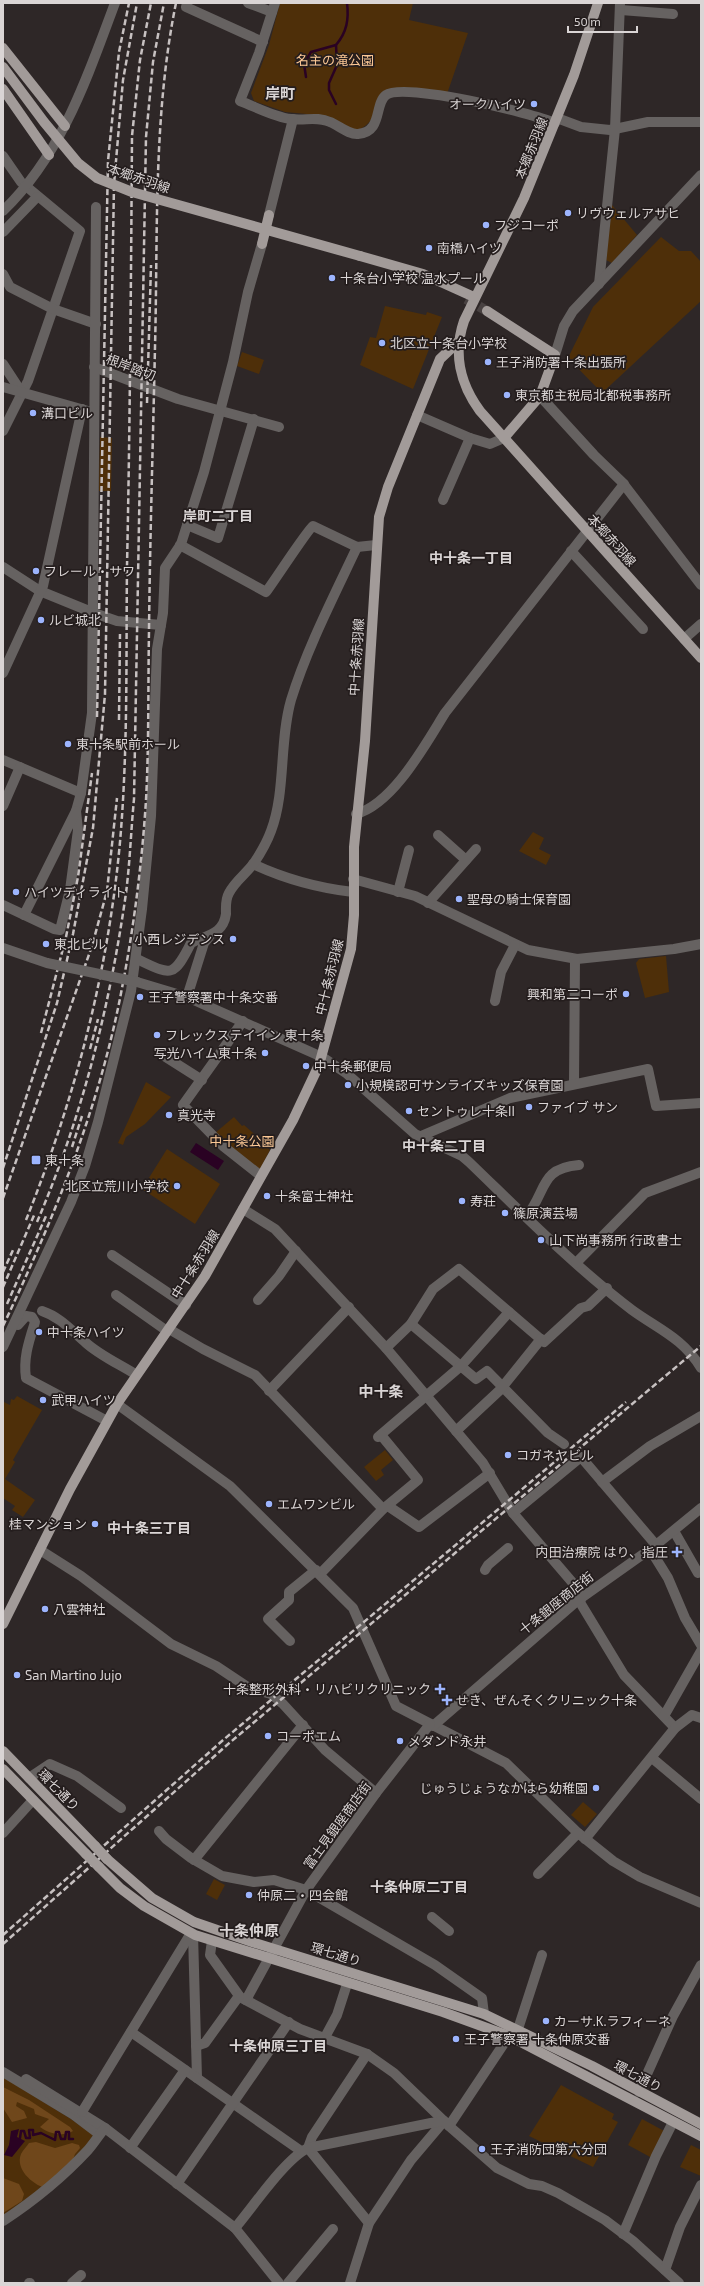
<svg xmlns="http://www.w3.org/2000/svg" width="704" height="2286" font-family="'Exo 2','Noto Sans JP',sans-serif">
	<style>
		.green { fill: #4e2f09 }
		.forest { fill: #6f471b }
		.water { fill: #2a0223 }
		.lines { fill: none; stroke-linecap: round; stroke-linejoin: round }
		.stream { stroke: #2a0223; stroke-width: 2.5 }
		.major-tunnel { stroke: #484141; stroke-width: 10; stroke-dasharray: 10 5; stroke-linecap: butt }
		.minor { stroke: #666261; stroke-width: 10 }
		.major { stroke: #a29b99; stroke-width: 10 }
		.rail { stroke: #c7c1c1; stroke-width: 2.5; stroke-dasharray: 6 3; stroke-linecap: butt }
		.minor-bridge { stroke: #666261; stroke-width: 10 }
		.major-bridge { stroke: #a29b99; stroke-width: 10 }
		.poi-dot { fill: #9cb4fd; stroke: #241d1d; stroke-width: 1.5 }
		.labels { text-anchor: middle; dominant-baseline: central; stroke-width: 3.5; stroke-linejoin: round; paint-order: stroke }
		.park-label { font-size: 13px; fill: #fcc895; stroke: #241d1d }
		.poi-label { font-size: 13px; fill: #dad5d5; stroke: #241d1d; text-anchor: start }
		.street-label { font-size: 13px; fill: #dad5d5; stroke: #241d1d }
		.neighbourhood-label { font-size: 14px; font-weight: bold; fill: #dad5d5; stroke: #241d1d }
		.quarter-label { font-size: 15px; font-weight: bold; fill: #dad5d5; stroke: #241d1d }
	</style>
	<rect width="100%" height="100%" fill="#2e2727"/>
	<g class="green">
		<path d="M280,3H413L409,20L468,33L447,94C431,91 392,82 381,95C379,98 378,102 378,104C374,119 369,125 355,132L328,116L285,112L254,101L251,93L269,45Z"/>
		<path d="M612,205L637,235L612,263L606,260Z"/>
		<path d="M661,237L679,251H691L701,262V301L602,393L568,358L593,307Z"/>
		<path d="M385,306L426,315L427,312L442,317L413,389L360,365L370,337L376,338Z"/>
		<path d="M242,352L264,360L259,374L237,366Z"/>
		<path d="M100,437L112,438L111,491H99Z"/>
		<path d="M533,832L544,838L539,849L551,855L546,865L519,851Z"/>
		<path d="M666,956L669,992L645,998L636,963L639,959Z"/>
		<path d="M146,1082L171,1097L145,1124L126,1137L123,1145L118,1143Z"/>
		<path d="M234,1117L242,1126L244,1125L260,1139L259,1141L270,1150L260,1169L257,1170L215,1133Z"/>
		<path d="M167,1149L220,1184L195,1224L142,1189Z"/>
		<path d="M17,1396L42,1410L13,1460L15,1462L5,1479L35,1500L23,1517L12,1510L15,1506L3,1498V1404L4,1402L10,1405L11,1399L14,1400Z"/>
		<path d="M385,1450L393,1460L381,1470L384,1475L376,1481L364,1467Z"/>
		<path d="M583,1802L597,1814L585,1827L571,1815Z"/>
		<path d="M214,1879L225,1885L217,1900L206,1894Z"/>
		<path d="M3,2077L71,2119L93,2135C73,2169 34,2193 3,2216Z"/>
		<path d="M561,2085L614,2114L612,2119L618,2122L593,2167L529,2136Z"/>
		<path d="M642,2119L666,2132L652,2158L628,2145Z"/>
		<path d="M691,2145L701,2150V2176L680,2167Z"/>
	</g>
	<g class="forest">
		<path d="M3,2087L29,2100L70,2127L73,2131C63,2137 49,2134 40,2127L49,2119L35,2114L34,2109L17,2102L16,2106L24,2111L27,2118L12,2122L3,2108Z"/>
		<path d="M36,2142L55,2148L72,2143L79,2145L80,2148L75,2154L72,2162L45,2188C32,2184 15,2169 21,2154C23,2150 27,2146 29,2143Z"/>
		<path d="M3,2178L19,2184L24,2194L22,2201L3,2213Z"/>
	</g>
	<g class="water">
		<path d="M196,1143L224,1161L218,1170L190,1152Z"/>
		<path d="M19,2129L17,2137L25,2141L12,2157L4,2155L9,2145L11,2131Z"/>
	</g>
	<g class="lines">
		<g class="stream">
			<path d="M306,77L304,64L311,52L336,45"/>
			<path d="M336,104L329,90V83L337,65L336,45C347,32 349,19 347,3"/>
			<path d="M20,2138L21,2131H24L26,2138H30L29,2130H33V2135L41,2133L55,2140L56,2132H59L61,2139H65L66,2132H69V2139H73"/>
		</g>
		<path class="major-tunnel" d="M466,299L487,311"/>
		<g class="minor">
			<path d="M187,3L186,7L263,42"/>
			<path d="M248,3L272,12"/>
			<path d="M275,3L259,53L240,101C256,107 274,117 291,119C305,121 317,116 330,122C338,125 349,135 358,134C383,132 374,104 386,95C404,82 532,113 555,123"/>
			<path d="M621,10L673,14"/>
			<path d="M557,118L581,127L610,130L648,122H701"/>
			<path d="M3,156L21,182L80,231L28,381L3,431"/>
			<path d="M3,211C62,154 87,78 115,3"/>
			<path d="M269,215L293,119"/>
			<path d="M3,232L37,197"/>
			<path d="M3,274L10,287L53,309L96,324"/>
			<path d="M599,284L615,129L620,3"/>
			<path d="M555,355L564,326L573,311L701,175"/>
			<path d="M3,364L22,393"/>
			<path d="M94,367L178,399L279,427"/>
			<path d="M3,387L88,411"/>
			<path d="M540,396L594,455L622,482L701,585"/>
			<path d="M417,415L470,438L490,444L504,438"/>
			<path d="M443,500L470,438"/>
			<path d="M187,525L218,538L254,419"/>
			<path d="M180,545L266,592C273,583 308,529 313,526L357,547L376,545"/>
			<path d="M571,551L643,629"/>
			<path d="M3,567L40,591L94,613L117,621L161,625"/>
			<path d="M684,639L701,624"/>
			<path d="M3,673L43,586L82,409"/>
			<path d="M3,760L81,793"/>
			<path d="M3,806L20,767"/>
			<path d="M356,814C393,804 425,745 445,713L624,484"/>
			<path d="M438,835L466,860"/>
			<path d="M253,864C285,879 318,888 353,892"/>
			<path d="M353,879L415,896L528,950L577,959L674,949L701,944"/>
			<path d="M398,892L409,850"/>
			<path d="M428,903L476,849"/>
			<path d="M3,905L54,929L60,930L70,890L78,830L76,811L81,793L92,713L96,207"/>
			<path d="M24,915L76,811"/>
			<path d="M137,959C171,975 173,979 191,943C206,935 223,935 226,914C226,907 225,900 229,893C235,881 246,874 254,863C260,854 267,842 271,831C286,792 279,742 291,700C307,648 334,596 357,547"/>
			<path d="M137,982L187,997L322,1057L346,1073L415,1134L462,1156L469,1162C522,1213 574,1266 632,1310C658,1329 683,1338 701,1368"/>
			<path d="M187,997L204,943L209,937"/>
			<path d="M495,1001L501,972L515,945"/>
			<path d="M243,1021L183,1105L223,1146L261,1176"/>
			<path d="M161,1054L202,1080"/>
			<path d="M574,1083L575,959"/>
			<path d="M421,1136L510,1098L648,1069L656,1106L701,1103"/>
			<path d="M243,1209L275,1229L386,1348L483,1463L513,1513L578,1589L581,1604L624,1675L675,1728"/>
			<path d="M526,1217C547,1192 539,1168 579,1165"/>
			<path d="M112,1255L186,1305"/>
			<path d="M576,1263L645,1193L701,1172"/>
			<path d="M116,1295L167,1331"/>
			<path d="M258,1300L279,1276L296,1251"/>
			<path d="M42,1311C60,1317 71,1330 85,1342C99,1355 119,1364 135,1374"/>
			<path d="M411,1324L476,1379L487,1371L548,1433L564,1444"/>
			<path d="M18,1325L26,1316L32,1317L35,1322C29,1341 23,1358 26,1378L107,1421"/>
			<path d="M169,1329L203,1349L255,1375L383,1509"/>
			<path d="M3,1347L71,1202L85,1166L98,1122L131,991L142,909L151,816L157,649L163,613L165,568L181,544L204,472L233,362L248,292L262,244"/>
			<path d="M386,1348L411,1324L433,1289L459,1269L544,1342L581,1308L588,1306L607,1288"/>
			<path d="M269,1391L349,1307"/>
			<path d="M117,1404L230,1486L353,1608L396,1706L506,1763L578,1833L613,1861L640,1877L701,1903"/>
			<path d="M456,1431L500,1390L541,1339"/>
			<path d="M378,1437L461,1366L509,1312"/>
			<path d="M602,1482L650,1446L701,1416"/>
			<path d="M388,1506L419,1527L490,1473"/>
			<path d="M513,1513L581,1457L656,1545"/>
			<path d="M674,1531L698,1573"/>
			<path d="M650,1549L668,1578L685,1618L701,1645"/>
			<path d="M40,1550L81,1576L171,1644L216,1666L249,1688L271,1694L283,1704L325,1750L376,1793"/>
			<path d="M485,1570L488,1565L508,1548"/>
			<path d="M320,1574L383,1509L418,1480L381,1435"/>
			<path d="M290,1641L268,1619L289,1600V1592L316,1570"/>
			<path d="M664,1716L701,1651"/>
			<path d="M433,1726L577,1601L656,1545L701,1508"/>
			<path d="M652,1758L701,1799"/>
			<path d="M29,1778L50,1764L77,1776L121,1808"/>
			<path d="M159,1831L166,1839L191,1858L222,1876L254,1882L274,1880L306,1890L435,1965L482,1998L484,2014"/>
			<path d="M3,1833L33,1800"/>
			<path d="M585,1839L675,1728L692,1715L701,1718"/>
			<path d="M194,1860L303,1725"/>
			<path d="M538,1874L578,1833"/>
			<path d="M432,1917L449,1931"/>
			<path d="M193,1934L197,2078"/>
			<path d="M212,1941L210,1955L240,1997L300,2029L367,2054L394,2073L444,2121L411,2160L369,2223L350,2283"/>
			<path d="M246,2000L306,1890L376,1793L430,1724"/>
			<path d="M518,2029L542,1955"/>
			<path d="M131,2032L301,2151"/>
			<path d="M324,2039L337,2015L347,1984"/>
			<path d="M196,2046L205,2043L239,1996"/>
			<path d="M367,2054L312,2137L308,2148L369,2223"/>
			<path d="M3,2072L74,2115L99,2134"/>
			<path d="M26,2079L105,2128L235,2228L279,2283"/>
			<path d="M639,2092L673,2016L701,1965"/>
			<path d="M82,2112L191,1933"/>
			<path d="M449,2126L497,2168L529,2184L542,2186L558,2193L605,2220L633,2241L679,2283"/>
			<path d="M130,2148L185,2070"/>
			<path d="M177,2184L289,2022"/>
			<path d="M3,2221C35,2200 62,2178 88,2150C94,2143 99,2135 105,2128"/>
			<path d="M235,2228C253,2207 285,2159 308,2148L431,2123L444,2121L449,2126L509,2036"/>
			<path d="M623,2234L656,2156L673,2122"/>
			<path d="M665,2270L680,2227L701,2185"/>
			<path d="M29,2283H30"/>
			<path d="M72,2283L81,2275"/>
			<path d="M288,2283L333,2229"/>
		</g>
		<g class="major">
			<path d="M598,3L574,75L524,198L464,321C453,353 460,384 480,411L701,658"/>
			<path d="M3,48L65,126"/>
			<path d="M3,89L49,155"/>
			<path d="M262,244L269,215"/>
			<path d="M360,256L423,274L474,297"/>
			<path d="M487,311L555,355L540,396L504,438"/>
			<path d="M3,1624L70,1489L117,1404L205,1276L293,1120L319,1065L351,949L354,915V847L365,741L379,517L388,487L440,359L458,342"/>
			<path d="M3,1751L95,1846"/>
			<path d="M3,1769L86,1854"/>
			<path d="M107,1859L152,1898L194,1922L252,1942L484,2014L592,2066L701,2124"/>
			<path d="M99,1867L120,1888L144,1906L195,1935L443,2012L509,2036L701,2136"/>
		</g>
		<g class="rail">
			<path d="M147,403L151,265"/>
			<path d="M97,717L108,161L119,52L129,3"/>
			<path d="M119,720L120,634"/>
			<path d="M41,1033L66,937L78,877L92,773"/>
			<path d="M90,1049L98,1019"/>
			<path d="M72,1147L82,1116"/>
			<path d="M3,1168L57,1003L73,934L93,828L105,694L114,184L123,80L137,3"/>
			<path d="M3,1198L92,946L107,891L117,798"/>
			<path d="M26,1220C75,1098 108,973 120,842C128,750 126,658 127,566C130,423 131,279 132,136L140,60L151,3"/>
			<path d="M37,1222C82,1117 110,1006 126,893C130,862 131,830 134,799L146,137L153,62L164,3"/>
			<path d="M3,1272L13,1250"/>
			<path d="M3,1287L35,1213"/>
			<path d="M7,1304L46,1216"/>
			<path d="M3,1326C54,1218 100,1106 122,988C134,926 142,863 146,800C149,744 148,687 149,631C150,536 153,442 155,347C158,233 153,115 176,3"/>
			<path d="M3,1935L222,1741L626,1402"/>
			<path d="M3,1944L227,1745L701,1346"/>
		</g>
		<path class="minor-bridge" d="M3,948L47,963L137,982"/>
		<g class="major-bridge">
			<path d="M3,67L44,122L78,163L97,178L132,192L360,256"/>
			<path d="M95,1846L107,1859"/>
			<path d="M86,1854L99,1867"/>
		</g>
	</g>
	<g class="poi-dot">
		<circle cx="534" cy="104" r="4"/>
		<circle cx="568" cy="213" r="4"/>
		<circle cx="486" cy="225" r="4"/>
		<circle cx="429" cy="248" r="4"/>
		<circle cx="332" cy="278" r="4"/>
		<circle cx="382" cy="343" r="4"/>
		<circle cx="488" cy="362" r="4"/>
		<circle cx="507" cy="395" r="4"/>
		<circle cx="33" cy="413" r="4"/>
		<circle cx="36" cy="571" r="4"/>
		<circle cx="41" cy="620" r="4"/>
		<circle cx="68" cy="744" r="4"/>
		<circle cx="16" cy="892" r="4"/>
		<circle cx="459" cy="899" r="4"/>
		<circle cx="233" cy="939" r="4"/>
		<circle cx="46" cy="944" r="4"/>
		<circle cx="626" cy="994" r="4"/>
		<circle cx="140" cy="997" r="4"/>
		<circle cx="157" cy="1035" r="4"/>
		<circle cx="265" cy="1053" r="4"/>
		<circle cx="306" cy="1066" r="4"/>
		<circle cx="348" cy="1085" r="4"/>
		<circle cx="529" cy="1107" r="4"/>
		<circle cx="409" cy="1111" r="4"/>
		<circle cx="169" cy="1115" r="4"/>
		<rect x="31" y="1155" width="10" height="10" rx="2"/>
		<circle cx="177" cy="1186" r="4"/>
		<circle cx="267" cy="1196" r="4"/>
		<circle cx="462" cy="1201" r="4"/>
		<circle cx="505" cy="1213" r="4"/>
		<circle cx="541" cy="1240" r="4"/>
		<circle cx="39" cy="1332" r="4"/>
		<circle cx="43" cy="1400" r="4"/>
		<circle cx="508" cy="1455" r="4"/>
		<circle cx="269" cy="1504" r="4"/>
		<circle cx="95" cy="1524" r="4"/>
		<path d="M675 1546h4v4h4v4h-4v4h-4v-4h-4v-4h4z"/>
		<circle cx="45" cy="1609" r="4"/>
		<circle cx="17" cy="1675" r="4"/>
		<path d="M438 1683h4v4h4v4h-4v4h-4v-4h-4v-4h4z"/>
		<path d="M445 1694h4v4h4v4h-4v4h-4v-4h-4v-4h4z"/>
		<circle cx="268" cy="1736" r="4"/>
		<circle cx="400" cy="1741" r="4"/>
		<circle cx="596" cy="1788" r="4"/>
		<circle cx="249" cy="1895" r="4"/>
		<circle cx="546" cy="2021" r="4"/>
		<circle cx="456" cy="2039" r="4"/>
		<circle cx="482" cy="2149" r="4"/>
	</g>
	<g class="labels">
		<g class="park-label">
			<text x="335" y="60">名主の滝公園</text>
			<text x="242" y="1141">中十条公園</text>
		</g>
		<g class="poi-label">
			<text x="526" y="104" text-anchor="end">オークハイツ</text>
			<text x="576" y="213">リヴウェルアサヒ</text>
			<text x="494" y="225">フジコーポ</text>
			<text x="437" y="248">南橋ハイツ</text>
			<text x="340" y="278">十条台小学校 温水プール</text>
			<text x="390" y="343">北区立十条台小学校</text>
			<text x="496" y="362">王子消防署十条出張所</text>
			<text x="515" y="395">東京都主税局北都税事務所</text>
			<text x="41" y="413">溝口ビル</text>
			<text x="44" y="571">フレール・サワ</text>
			<text x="49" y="620">ルビ城北</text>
			<text x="76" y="744">東十条駅前ホール</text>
			<text x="24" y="892">ハイツディライト</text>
			<text x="467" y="899">聖母の騎士保育園</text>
			<text x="225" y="939" text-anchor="end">小西レジデンス</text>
			<text x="54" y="944">東北ビル</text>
			<text x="618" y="994" text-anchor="end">興和第二コーポ</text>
			<text x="148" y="997">王子警察署中十条交番</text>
			<text x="165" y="1035">フレックステイイン 東十条</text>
			<text x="257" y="1053" text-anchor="end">写光ハイム東十条</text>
			<text x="314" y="1066">中十条郵便局</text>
			<text x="356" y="1085">小規模認可サンライズキッズ保育園</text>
			<text x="537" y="1107">ファイブ サン</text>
			<text x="417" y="1111">セントゥレ十条II</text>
			<text x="177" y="1115">真光寺</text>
			<text x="45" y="1160">東十条</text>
			<text x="169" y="1186" text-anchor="end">北区立荒川小学校</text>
			<text x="275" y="1196">十条富士神社</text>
			<text x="470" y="1201">寿荘</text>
			<text x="513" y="1213">篠原演芸場</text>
			<text x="549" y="1240">山下尚事務所 行政書士</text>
			<text x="47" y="1332">中十条ハイツ</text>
			<text x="51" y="1400">武甲ハイツ</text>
			<text x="516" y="1455">コガネヤビル</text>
			<text x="277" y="1504">エムワンビル</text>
			<text x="87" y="1524" text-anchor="end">桂マンション</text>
			<text x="668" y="1552" text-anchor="end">内田治療院 はり、指圧</text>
			<text x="53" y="1609">八雲神社</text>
			<text x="25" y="1675">San Martino Jujo</text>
			<text x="431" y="1689" text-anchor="end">十条整形外科・リハビリクリニック</text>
			<text x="456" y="1700">せき、ぜんそくクリニック十条</text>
			<text x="276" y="1736">コーポエム</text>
			<text x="408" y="1741">メダンド永井</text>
			<text x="588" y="1788" text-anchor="end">じゅうじょうなかはら幼稚園</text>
			<text x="257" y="1895">仲原二・四会館</text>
			<text x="554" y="2021">カーサ.K.ラフィーネ</text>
			<text x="464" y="2039">王子警察署 十条仲原交番</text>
			<text x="490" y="2149">王子消防団第六分団</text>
		</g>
		<g class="street-label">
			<text transform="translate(531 148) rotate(-68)">本郷赤羽線</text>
			<text transform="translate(139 178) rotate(19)">本郷赤羽線</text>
			<text transform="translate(131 367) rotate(21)">根岸踏切</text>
			<text transform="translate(612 540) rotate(48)">本郷赤羽線</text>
			<text transform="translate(356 657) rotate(-86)">中十条赤羽線</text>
			<text transform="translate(329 977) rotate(-76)">中十条赤羽線</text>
			<text transform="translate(195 1264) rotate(-58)">中十条赤羽線</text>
			<text transform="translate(556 1603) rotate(-39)">十条銀座商店街</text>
			<text transform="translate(59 1790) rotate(46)">環七通り</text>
			<text transform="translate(337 1825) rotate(-54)">富士見銀座商店街</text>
			<text transform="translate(336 1954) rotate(17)">環七通り</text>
			<text transform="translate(638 2076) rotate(28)">環七通り</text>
		</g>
		<g class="neighbourhood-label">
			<text x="218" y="515">岸町二丁目</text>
			<text x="471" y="557">中十条一丁目</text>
			<text x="444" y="1145">中十条二丁目</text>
			<text x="149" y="1527">中十条三丁目</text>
			<text x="419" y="1886">十条仲原二丁目</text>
			<text x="278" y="2045">十条仲原三丁目</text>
		</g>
		<g class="quarter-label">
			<text x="280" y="93">岸町</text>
			<text x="381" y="1391">中十条</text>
			<text x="249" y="1930">十条仲原</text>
		</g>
	</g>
	<rect width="704" height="2286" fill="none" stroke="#dad5d5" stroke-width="8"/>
	<path d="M568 26v6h69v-6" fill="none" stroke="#dad5d5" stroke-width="2"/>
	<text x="574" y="26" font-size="12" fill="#dad5d5" stroke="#241d1d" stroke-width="3" paint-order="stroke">50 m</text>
</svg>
